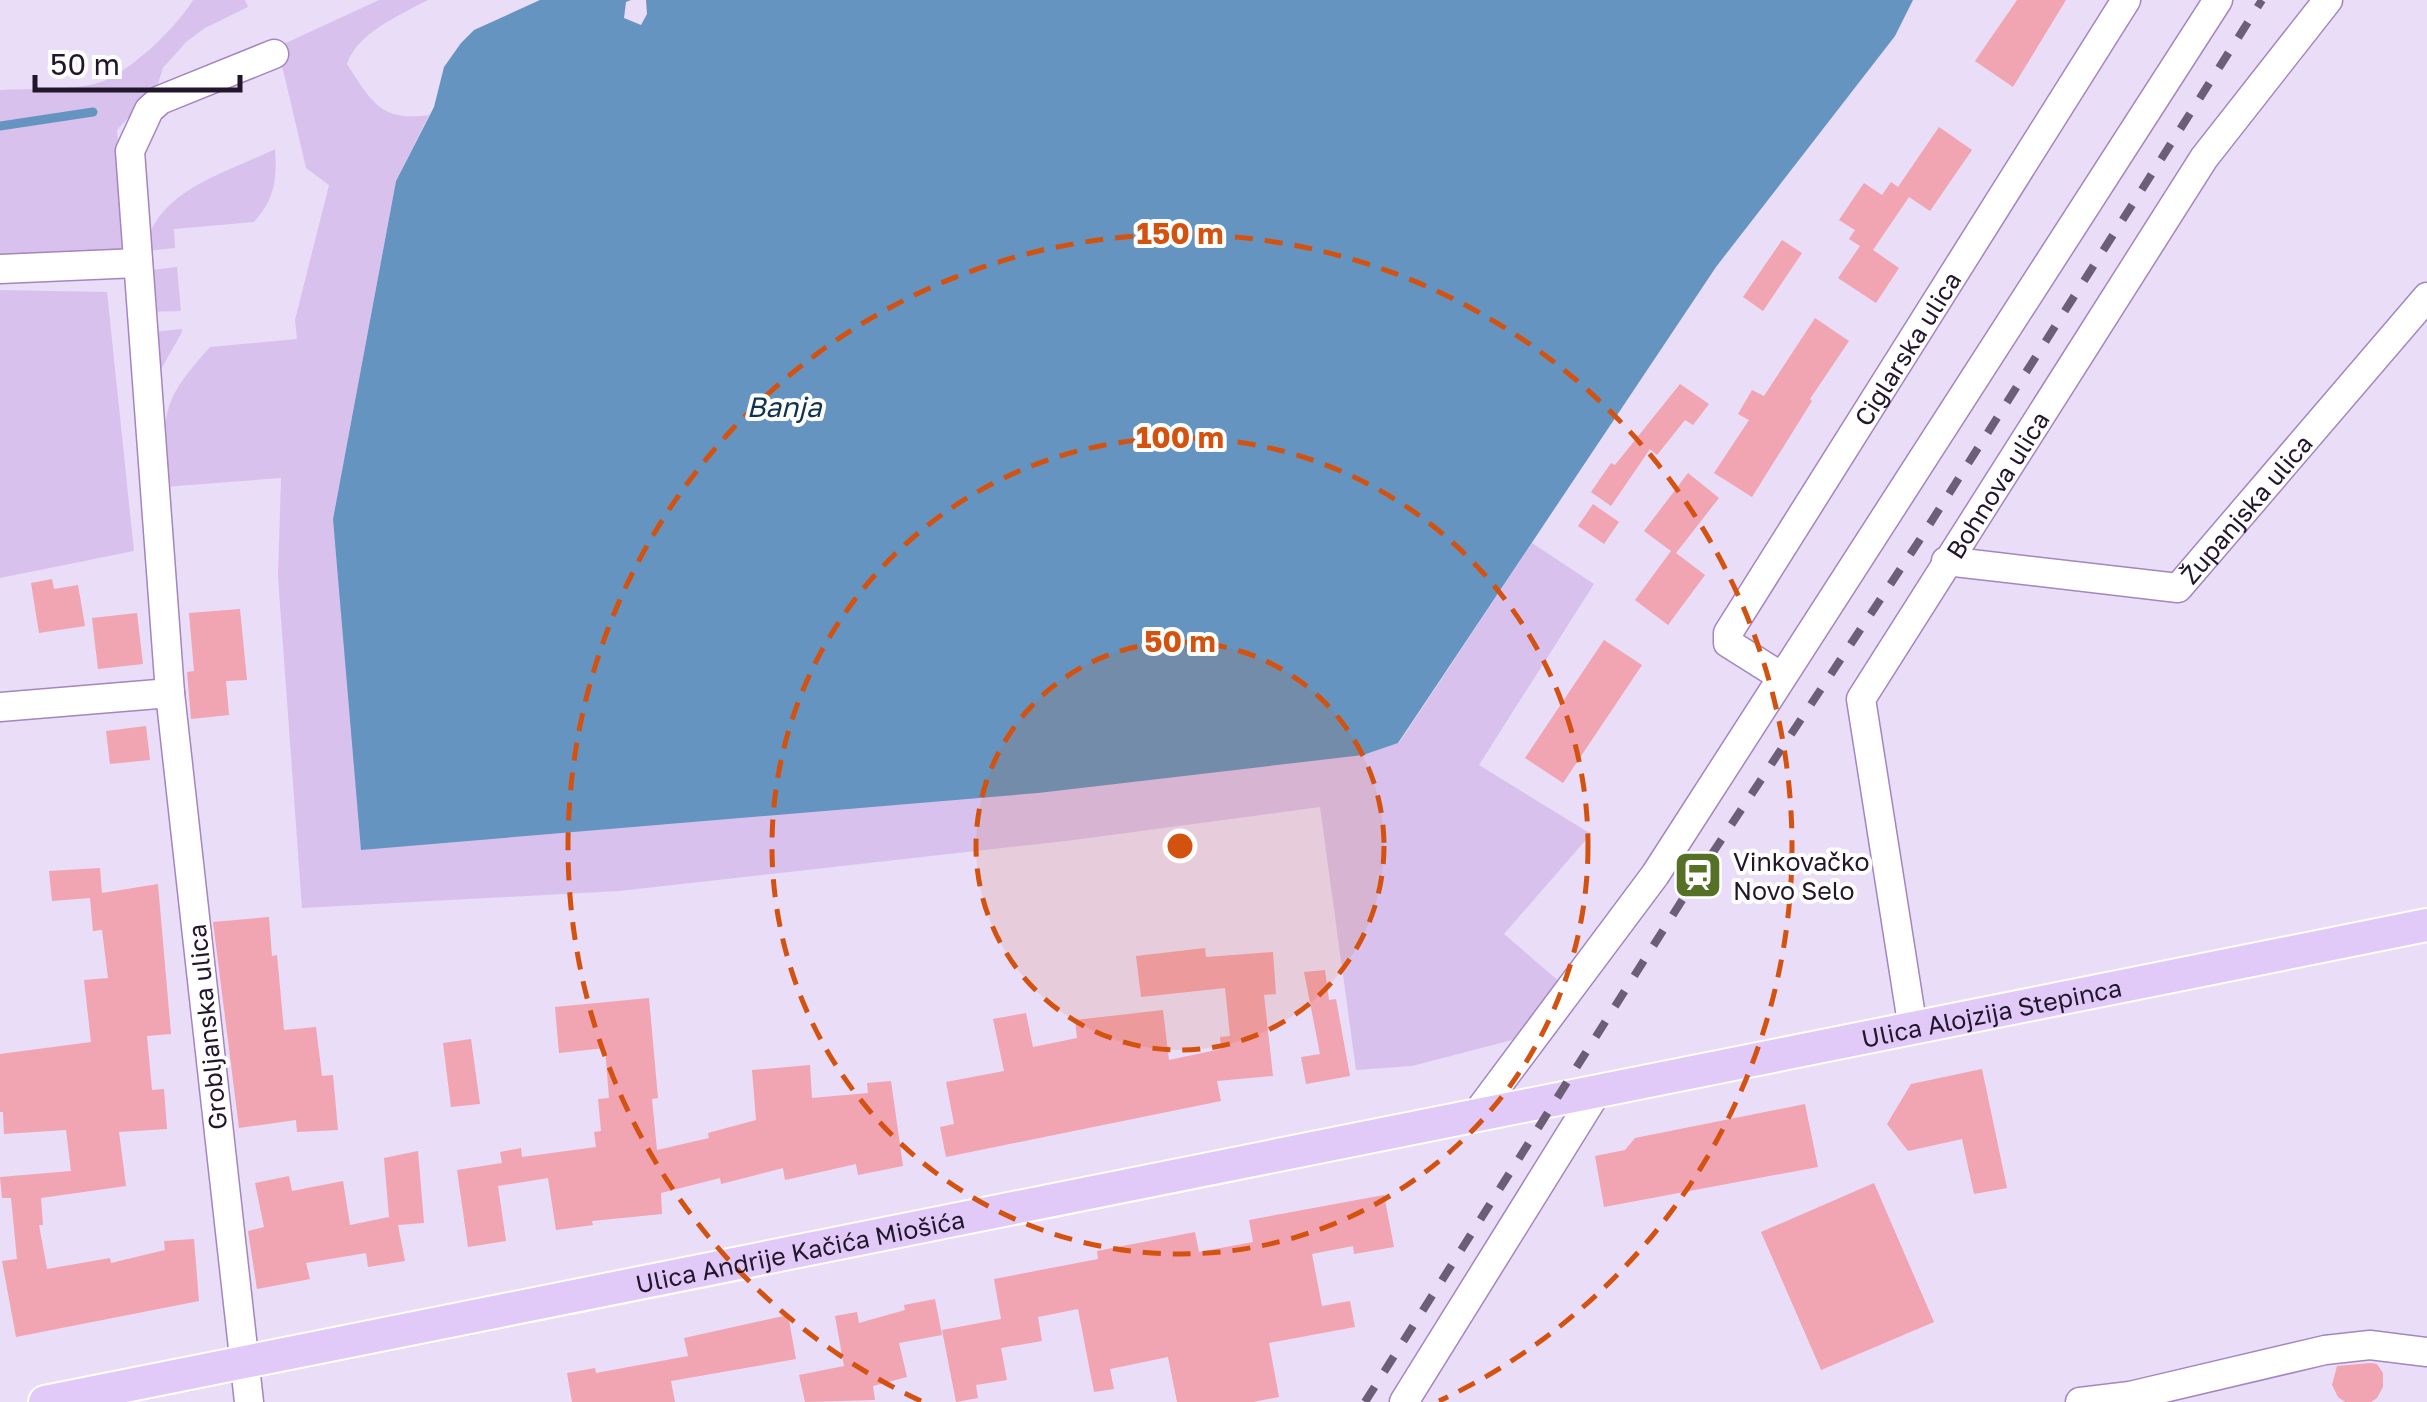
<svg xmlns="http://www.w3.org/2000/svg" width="2427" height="1402" font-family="'Golos Text',sans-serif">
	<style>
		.green { fill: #d8c2ed }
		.water { fill: #6694c0 }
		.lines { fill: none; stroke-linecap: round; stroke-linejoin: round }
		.stream { stroke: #6694c0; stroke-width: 9 }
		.building { fill: #f1a4b1 }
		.minor-casing { stroke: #a485c0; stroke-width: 31 }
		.major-casing { stroke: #fff; stroke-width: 36 }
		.minor { stroke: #fff; stroke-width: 28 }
		.major { stroke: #e2caf8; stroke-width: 32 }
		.rail { stroke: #6b5e76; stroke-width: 8; stroke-dasharray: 18 18; stroke-linecap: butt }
		.ring { fill: none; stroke: #d4520f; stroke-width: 5; stroke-dasharray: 18 12 }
		.labels { text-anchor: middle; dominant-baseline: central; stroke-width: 8; stroke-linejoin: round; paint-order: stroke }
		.street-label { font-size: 25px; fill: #22162d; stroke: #fff }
		.poi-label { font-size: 25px; fill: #22162d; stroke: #fff; text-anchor: start }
		.water-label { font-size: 28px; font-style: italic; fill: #103352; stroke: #fff }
		.centre { fill: #d4520f; stroke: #fff; stroke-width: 5 }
		.ring-label { font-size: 30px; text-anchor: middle; font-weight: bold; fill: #d4520f; stroke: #fff; stroke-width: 8; stroke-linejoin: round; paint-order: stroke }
	</style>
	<rect width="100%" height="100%" fill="#eaddf7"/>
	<g class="green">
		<path d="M193,0H245L248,7L205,28L186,42L163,68L157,87L117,130L127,248L123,253L0,263V90C30,88 64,91 94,84C125,78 177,27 193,0Z"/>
		<path d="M379,0H428C400,15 357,33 347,64C372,103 382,122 429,115L396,181L333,519L1399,743L1532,543L1594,584L1479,765L1591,834L1504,934L1567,988L1533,1025L1512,1040L1412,1066L1356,1070L1320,807L1066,841L619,891L302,908L278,577L281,478L164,487C165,414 158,404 210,347L297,339L295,320L329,185L306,168L280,57L275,48Z"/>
		<path d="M275,149C277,179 275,199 254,222L174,229L175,248L146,251C152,191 229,172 275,149Z"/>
		<path d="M177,267L181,311L148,312L151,270Z"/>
		<path d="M0,290L107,292L134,551L0,578Z"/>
		<path d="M182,329V332L155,380L152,332Z"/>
	</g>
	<path class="water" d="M540,0H631L626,2L624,18L641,25L647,14L646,0H1913L1895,36L1716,267L1398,743L1363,755L1038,793L361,850L333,519L396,181L434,107L444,67L461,43L474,30Z"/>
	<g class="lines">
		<path class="stream" d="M0,126L93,112"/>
	</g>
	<g class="building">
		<path d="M2017,0H2066L2013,87L1975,61Z"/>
		<path d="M1939,127L1972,150L1930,211L1909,197L1873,250L1899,268L1876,303L1838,278L1860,246L1849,239L1855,230L1839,220L1864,183L1882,195L1891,182L1898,187Z"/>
		<path d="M1782,240L1802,253L1763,311L1743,297Z"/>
		<path d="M1815,318L1849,341L1810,399L1812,401L1752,497L1714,473L1749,420L1738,414L1752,390L1764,396Z"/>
		<path d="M1680,384L1709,404L1693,425L1685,420L1657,455L1650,449L1611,506L1591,492L1611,463L1615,465Z"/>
		<path d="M1688,473L1719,498L1676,553L1705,575L1668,625L1635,600L1671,551L1644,531Z"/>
		<path d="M1593,504L1619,522L1604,544L1578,526Z"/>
		<path d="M52,579L54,589L78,585L85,626L39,633L31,583Z"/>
		<path d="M240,609L247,680L226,681L229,715L191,719L187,672L194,671L189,613Z"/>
		<path d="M137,613L143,664L98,669L92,618Z"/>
		<path d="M1604,640L1642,665L1563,783L1525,758Z"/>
		<path d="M146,726L150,760L110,764L106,731Z"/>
		<path d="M100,868L102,893L158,884L171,1034L147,1036L152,1090L164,1089L167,1129L119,1132L126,1186L41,1198L43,1225H39L47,1269L110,1258L111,1263L165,1250L164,1241L194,1239L199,1301L16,1337L2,1261L17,1259L11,1198H2L0,1177L71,1171L66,1130L4,1134L3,1112H0V1054L91,1042L84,980L108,978L102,930L93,931L90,898L52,901L49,871Z"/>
		<path d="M269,917L272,956L277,955L284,1030L316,1027L322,1076L333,1075L338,1130L297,1132L296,1120L239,1128L213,922Z"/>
		<path d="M1205,948L1206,957L1273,952L1276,994L1264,995L1273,1076L1217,1081L1221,1101L946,1157L940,1127L954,1124L946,1082L1004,1071L993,1019L1026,1013L1033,1047L1077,1038L1075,1020L1163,1010L1169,1060L1221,1049L1220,1037L1230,1036L1225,988L1141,997L1136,956Z"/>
		<path d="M1325,970L1329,1000L1336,999L1350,1076L1306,1084L1301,1057L1320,1054L1304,972Z"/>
		<path d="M649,998L658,1098L652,1099L657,1150L709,1138L708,1133L756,1120L752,1070L810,1065L812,1098L868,1093L867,1083L891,1081L903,1166L858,1175L856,1164L785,1180L783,1168L721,1184L720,1178L661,1193L662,1214L592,1221L593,1225L556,1230L548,1178L498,1186L506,1241L468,1247L457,1170L502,1163L500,1152L521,1148L522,1157L596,1147L594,1132L601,1131L598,1099L609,1098L605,1048L559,1053L555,1007Z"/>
		<path d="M471,1039L480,1104L451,1107L443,1043Z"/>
		<path d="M1982,1069L2007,1188L1974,1194L1962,1139L1908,1151L1887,1124L1911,1084Z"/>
		<path d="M1805,1104L1818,1167L1604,1207L1595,1156L1625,1150L1635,1138Z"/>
		<path d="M418,1151L424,1223L398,1225L405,1261L368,1267L366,1253L306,1263L310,1279L257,1289L248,1231L264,1227L255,1183L289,1176L292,1191L343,1181L350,1225L389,1217L384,1158Z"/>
		<path d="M1874,1183L1934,1322L1821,1370L1761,1232Z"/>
		<path d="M1384,1195L1394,1247L1354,1254L1353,1246L1312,1254L1322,1306L1350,1301L1355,1327L1269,1343L1279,1397L1253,1402H1177L1168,1357L1110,1369L1114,1389L1094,1392L1078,1309L1038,1317L1042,1341L1001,1348L1007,1380L976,1385L978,1398L956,1402L942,1330L1001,1319L994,1279L1098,1259L1097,1251L1195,1232L1199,1252L1253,1242L1249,1220Z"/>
		<path d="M935,1299L942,1335L899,1343L907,1377L873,1386L875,1400L805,1402L799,1375L844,1366L835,1316L857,1312L859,1323L905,1310L904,1305Z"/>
		<path d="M788,1315L796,1359L671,1381L675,1402H572L567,1373L595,1368L596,1373L688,1356L684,1338Z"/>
		<path d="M2370,1363L2377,1364L2383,1373V1387L2377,1398L2371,1402H2345L2338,1397L2332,1385L2337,1366Z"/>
	</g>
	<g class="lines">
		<g class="minor-casing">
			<g id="minor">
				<path d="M0,269L138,263"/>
				<path id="s1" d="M1946,561L2178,588L2427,297"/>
				<path id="s2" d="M1782,677L1728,643V633L2126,0"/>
				<path d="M0,707L170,693"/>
				<path id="s3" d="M1913,1029L1861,699L2204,158L2328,0"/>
				<path d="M1475,1116L1655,875L2218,0"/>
				<path d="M249,1402L170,693L130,151L149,110L160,100L274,54"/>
				<path d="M1404,1402L1596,1093"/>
				<path d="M2080,1402L2130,1396L2325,1350L2370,1345L2427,1352"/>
			</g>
		</g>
		<g class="major-casing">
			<g id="major">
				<path id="s4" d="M45,1402L2427,925"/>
			</g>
		</g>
		<use href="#minor" class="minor"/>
		<use href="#major" class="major"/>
		<path class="rail" d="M1365,1402L1698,875L1919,541L2262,0"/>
	</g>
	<circle cx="1180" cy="846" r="204" fill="#d4520f" fill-opacity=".12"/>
	<g class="ring">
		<circle cx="1180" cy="846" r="204"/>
		<circle cx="1180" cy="846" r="408"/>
		<path d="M921 1401A612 612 0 1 1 1439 1401"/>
	</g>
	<defs>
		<g id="station-square" transform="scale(2.5)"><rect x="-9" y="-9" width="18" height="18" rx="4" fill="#547125" stroke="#fff"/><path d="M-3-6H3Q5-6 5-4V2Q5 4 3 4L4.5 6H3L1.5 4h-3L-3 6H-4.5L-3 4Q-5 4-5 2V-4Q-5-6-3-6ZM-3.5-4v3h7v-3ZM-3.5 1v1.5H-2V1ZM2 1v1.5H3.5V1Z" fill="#fff"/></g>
	</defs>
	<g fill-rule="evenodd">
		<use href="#station-square" x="1698" y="875"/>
	</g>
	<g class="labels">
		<g class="street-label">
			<text stroke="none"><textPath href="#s2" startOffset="410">Ciglarska ulica</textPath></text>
			<text stroke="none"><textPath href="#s3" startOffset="588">Bohnova ulica</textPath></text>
			<text stroke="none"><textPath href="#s1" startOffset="338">Županjska ulica</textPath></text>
			<text stroke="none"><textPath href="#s4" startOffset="1985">Ulica Alojzija Stepinca</textPath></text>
			<text transform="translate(207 1027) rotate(-96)">Grobljanska ulica</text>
			<text stroke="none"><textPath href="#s4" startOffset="770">Ulica Andrije Kačića Miošića</textPath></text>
		</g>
		<g class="poi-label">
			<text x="1733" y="861">Vinkovačko<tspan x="1733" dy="29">Novo Selo</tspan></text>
		</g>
		<g class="water-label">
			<text x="784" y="406">Banja</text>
		</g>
	</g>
	<circle cx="1180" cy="846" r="15" class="centre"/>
	<g class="ring-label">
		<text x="1180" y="244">150 m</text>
		<text x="1180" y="448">100 m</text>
		<text x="1180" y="652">50 m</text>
	</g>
	<path d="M35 75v15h205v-15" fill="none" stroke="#22162d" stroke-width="5"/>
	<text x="50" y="75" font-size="30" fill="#22162d" stroke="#ffffff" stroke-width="8" paint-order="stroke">50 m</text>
</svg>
